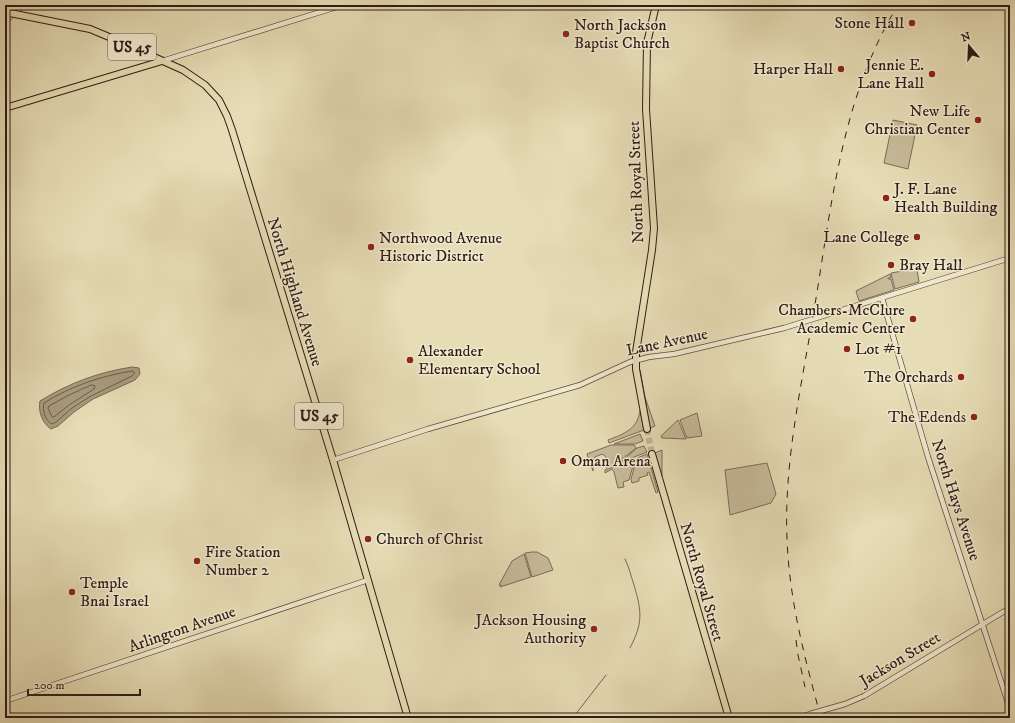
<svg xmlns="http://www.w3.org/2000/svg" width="1015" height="723" font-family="'IM FELL DW Pica',serif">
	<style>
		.green { fill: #c7bb9a; stroke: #7a6c57 }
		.water { fill: #a79b7e; stroke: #766854 }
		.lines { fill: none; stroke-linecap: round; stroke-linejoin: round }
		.shore { stroke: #6a5c49; stroke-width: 1 }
		.stream { stroke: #766854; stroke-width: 1 }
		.major-tunnel { stroke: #c1b695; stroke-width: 6; stroke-dasharray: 6 3; stroke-linecap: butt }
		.minor-casing { stroke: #5b4c3c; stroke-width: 6 }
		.major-casing { stroke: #2d1c14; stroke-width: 8 }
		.minor { stroke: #efe8cf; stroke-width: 4.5 }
		.major { stroke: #e6dcb5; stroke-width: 6 }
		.rail { stroke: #2d1c14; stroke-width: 1; stroke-dasharray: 7 7; stroke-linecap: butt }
		.minor-bridge-casing { stroke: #5b4c3c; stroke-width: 6; stroke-linecap: butt }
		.minor-bridge { stroke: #efe8cf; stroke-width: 4.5 }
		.poi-dot { fill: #8f2418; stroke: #efe8cf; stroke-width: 1.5 }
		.labels { text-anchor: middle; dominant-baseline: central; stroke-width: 3; stroke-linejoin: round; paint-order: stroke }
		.shield { fill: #efe8cf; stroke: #67594c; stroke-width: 1 }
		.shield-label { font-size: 15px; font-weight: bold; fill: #2d1c14 }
		.poi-label { font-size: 16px; fill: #2d1c14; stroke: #efe8cf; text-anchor: start }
		.street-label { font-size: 16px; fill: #2d1c14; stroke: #efe8cf }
	</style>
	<rect width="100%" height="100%" fill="#e6dcb5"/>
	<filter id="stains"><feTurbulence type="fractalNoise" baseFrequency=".005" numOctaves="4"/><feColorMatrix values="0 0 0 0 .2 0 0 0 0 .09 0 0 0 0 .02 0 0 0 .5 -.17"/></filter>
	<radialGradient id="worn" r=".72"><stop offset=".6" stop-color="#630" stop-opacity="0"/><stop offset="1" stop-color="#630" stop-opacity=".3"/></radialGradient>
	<g class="green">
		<path d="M893,120L917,125L908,169L884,163Z"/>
		<path d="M914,269L917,270L919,282L895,289L891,273Z"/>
		<path d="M890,274L891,278H888V279H891L894,290L859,301L856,291Z"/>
		<path d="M640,370L645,397L655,426L650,428Z"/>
		<path d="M640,410L644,430L609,443L608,440C624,434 638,429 640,410Z"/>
		<path d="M697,413L702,436L687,438L680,420Z"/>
		<path d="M678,420L686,439L662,438L661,436Z"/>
		<path d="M640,434L643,441L635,444H614Z"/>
		<path d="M611,445H634L636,448L617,463L606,468L608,461L605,456L602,454L595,457L593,459V471L587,454Z"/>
		<path d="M644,446L647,452L621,462L637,448Z"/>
		<path d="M662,450V477H661L655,453Z"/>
		<path d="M647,454L658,492L656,493L649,472L647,473L648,475L639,478V481L632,483L631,479L637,458Z"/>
		<path d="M635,459L629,480L623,482L624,487L618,488L614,472L612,469L605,473V470Z"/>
		<path d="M767,463L776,494L771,503L730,515L725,470Z"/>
		<path d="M532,552H537L548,558L553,570L532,577L525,553Z"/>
		<path d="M524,554L531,577L500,587L501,585H499L512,561Z"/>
	</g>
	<path class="water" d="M132,367L139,368L140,374L135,380L93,399L74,412L58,426L51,429C42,423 38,411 40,401C69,383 99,372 132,367Z"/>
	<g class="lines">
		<g class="shore">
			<path d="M132,371L135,373L132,376L91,396L72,408L56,422L52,424C45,421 42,409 44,403C71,386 101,376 132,371Z"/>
			<path d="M92,385L95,386L94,389L69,405L54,417H52L48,408L49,406L69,395Z"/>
		</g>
		<g class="stream">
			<path d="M21,11L27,5"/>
			<path d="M5,25L14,17"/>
			<path d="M625,559C629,567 631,576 634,585C642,612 643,623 630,648"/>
			<path d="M575,715L606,675"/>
		</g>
		<path class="major-tunnel" d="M647,429L652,454"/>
		<g class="minor-casing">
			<g id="minor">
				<path d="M162,61L343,5"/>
				<path d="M882,298L928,457L1010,709"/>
				<path d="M333,460L428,429L580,385L630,362L649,357L674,354L784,328L1010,258"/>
				<path d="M864,696L1003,612L1010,610"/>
				<path d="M5,701L368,580"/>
				<path d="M5,706L9,718"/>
				<path d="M797,718L810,714"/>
			</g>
		</g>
		<g class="major-casing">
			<g id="major">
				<path d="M5,12L90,29L114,39L183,70L205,85L219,100L227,116L232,130L333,460L408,718"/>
				<path d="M5,108L162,61"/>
				<path d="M647,429L636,369V352L652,250L654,228L646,109L647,43L656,5"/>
				<path d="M652,454L729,718"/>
			</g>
		</g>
		<use href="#minor" class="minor"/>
		<use href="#major" class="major"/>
		<g class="rail">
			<path d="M796,640L798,655L805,687"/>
			<path d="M821,718C805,659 789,600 787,538C784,465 800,393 812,322C831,214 839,101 898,5"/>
		</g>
		<g class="minor-bridge-casing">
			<path id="minor-bridge" d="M810,714L845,704L864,696"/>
		</g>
		<use href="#minor-bridge" class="minor-bridge"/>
	</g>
	<g class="poi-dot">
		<circle cx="912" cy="23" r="4"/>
		<circle cx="566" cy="34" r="4"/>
		<circle cx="841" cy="69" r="4"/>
		<circle cx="932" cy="74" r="4"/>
		<circle cx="978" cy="120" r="4"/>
		<circle cx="886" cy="198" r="4"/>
		<circle cx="917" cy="237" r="4"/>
		<circle cx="371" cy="247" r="4"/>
		<circle cx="891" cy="265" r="4"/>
		<circle cx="913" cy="319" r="4"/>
		<circle cx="847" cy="349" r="4"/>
		<circle cx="410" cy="360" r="4"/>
		<circle cx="961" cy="377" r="4"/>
		<circle cx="974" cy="417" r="4"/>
		<circle cx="563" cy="461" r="4"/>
		<circle cx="368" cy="539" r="4"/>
		<circle cx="197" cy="561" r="4"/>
		<circle cx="72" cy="592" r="4"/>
		<circle cx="594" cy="629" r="4"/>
	</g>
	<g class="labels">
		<g class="shield">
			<rect x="108" y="34" width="48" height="26" rx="3"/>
			<rect x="295" y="403" width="48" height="26" rx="3"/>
		</g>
		<g class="shield-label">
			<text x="132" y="47">US 45</text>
			<text x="319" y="416">US 45</text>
		</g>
		<g class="poi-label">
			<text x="904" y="23" text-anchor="end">Stone Hall</text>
			<text x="574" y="25">North Jackson<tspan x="574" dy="18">Baptist Church</tspan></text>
			<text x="924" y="65" text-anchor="end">Jennie E.<tspan x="924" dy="18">Lane Hall</tspan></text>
			<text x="833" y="69" text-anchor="end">Harper Hall</text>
			<text x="970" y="111" text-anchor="end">New Life<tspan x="970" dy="18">Christian Center</tspan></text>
			<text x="894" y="189">J. F. Lane<tspan x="894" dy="18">Health Building</tspan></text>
			<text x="909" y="237" text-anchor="end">Lane College</text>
			<text x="379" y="238">Northwood Avenue<tspan x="379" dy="18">Historic District</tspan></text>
			<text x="899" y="265">Bray Hall</text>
			<text x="905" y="310" text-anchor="end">Chambers-McClure<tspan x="905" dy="18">Academic Center</tspan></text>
			<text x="855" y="349">Lot #1</text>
			<text x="418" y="351">Alexander<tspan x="418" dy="18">Elementary School</tspan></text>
			<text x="953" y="377" text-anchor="end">The Orchards</text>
			<text x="966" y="417" text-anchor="end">The Edends</text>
			<text x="571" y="461">Oman Arena</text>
			<text x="376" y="539">Church of Christ</text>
			<text x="205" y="552">Fire Station<tspan x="205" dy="18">Number 2</tspan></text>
			<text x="80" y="583">Temple<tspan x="80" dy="18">Bnai Israel</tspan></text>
			<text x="586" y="620" text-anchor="end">JAckson Housing<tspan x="586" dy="18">Authority</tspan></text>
		</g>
		<g class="street-label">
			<text transform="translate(636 182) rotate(-92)">North Royal Street</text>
			<text transform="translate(295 292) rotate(73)">North Highland Avenue</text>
			<text transform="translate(667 342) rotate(-12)">Lane Avenue</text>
			<text transform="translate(956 500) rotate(72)">North Hays Avenue</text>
			<text transform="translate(702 582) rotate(74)">North Royal Street</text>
			<text transform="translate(182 629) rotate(-19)">Arlington Avenue</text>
			<text transform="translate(900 659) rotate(-31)">Jackson Street</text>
		</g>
	</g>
	<rect width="1015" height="723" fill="none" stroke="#e6dcb5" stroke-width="20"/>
	<rect x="6" y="6" width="1003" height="711" fill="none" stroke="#2d1c14" stroke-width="2"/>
	<rect x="10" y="10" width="995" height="703" fill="none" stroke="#2d1c14"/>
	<g transform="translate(969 46) rotate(341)" stroke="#efe8cf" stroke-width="3" paint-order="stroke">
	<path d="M0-3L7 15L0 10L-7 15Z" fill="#2d1c14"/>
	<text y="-6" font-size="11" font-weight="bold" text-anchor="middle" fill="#2d1c14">N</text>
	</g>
	<path d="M28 689v6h112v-6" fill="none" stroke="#2d1c14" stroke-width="2"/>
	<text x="34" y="689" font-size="12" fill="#2d1c14" stroke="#efe8cf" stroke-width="3" paint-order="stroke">200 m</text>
	<rect width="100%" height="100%" filter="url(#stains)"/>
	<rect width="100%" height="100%" fill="url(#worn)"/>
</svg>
